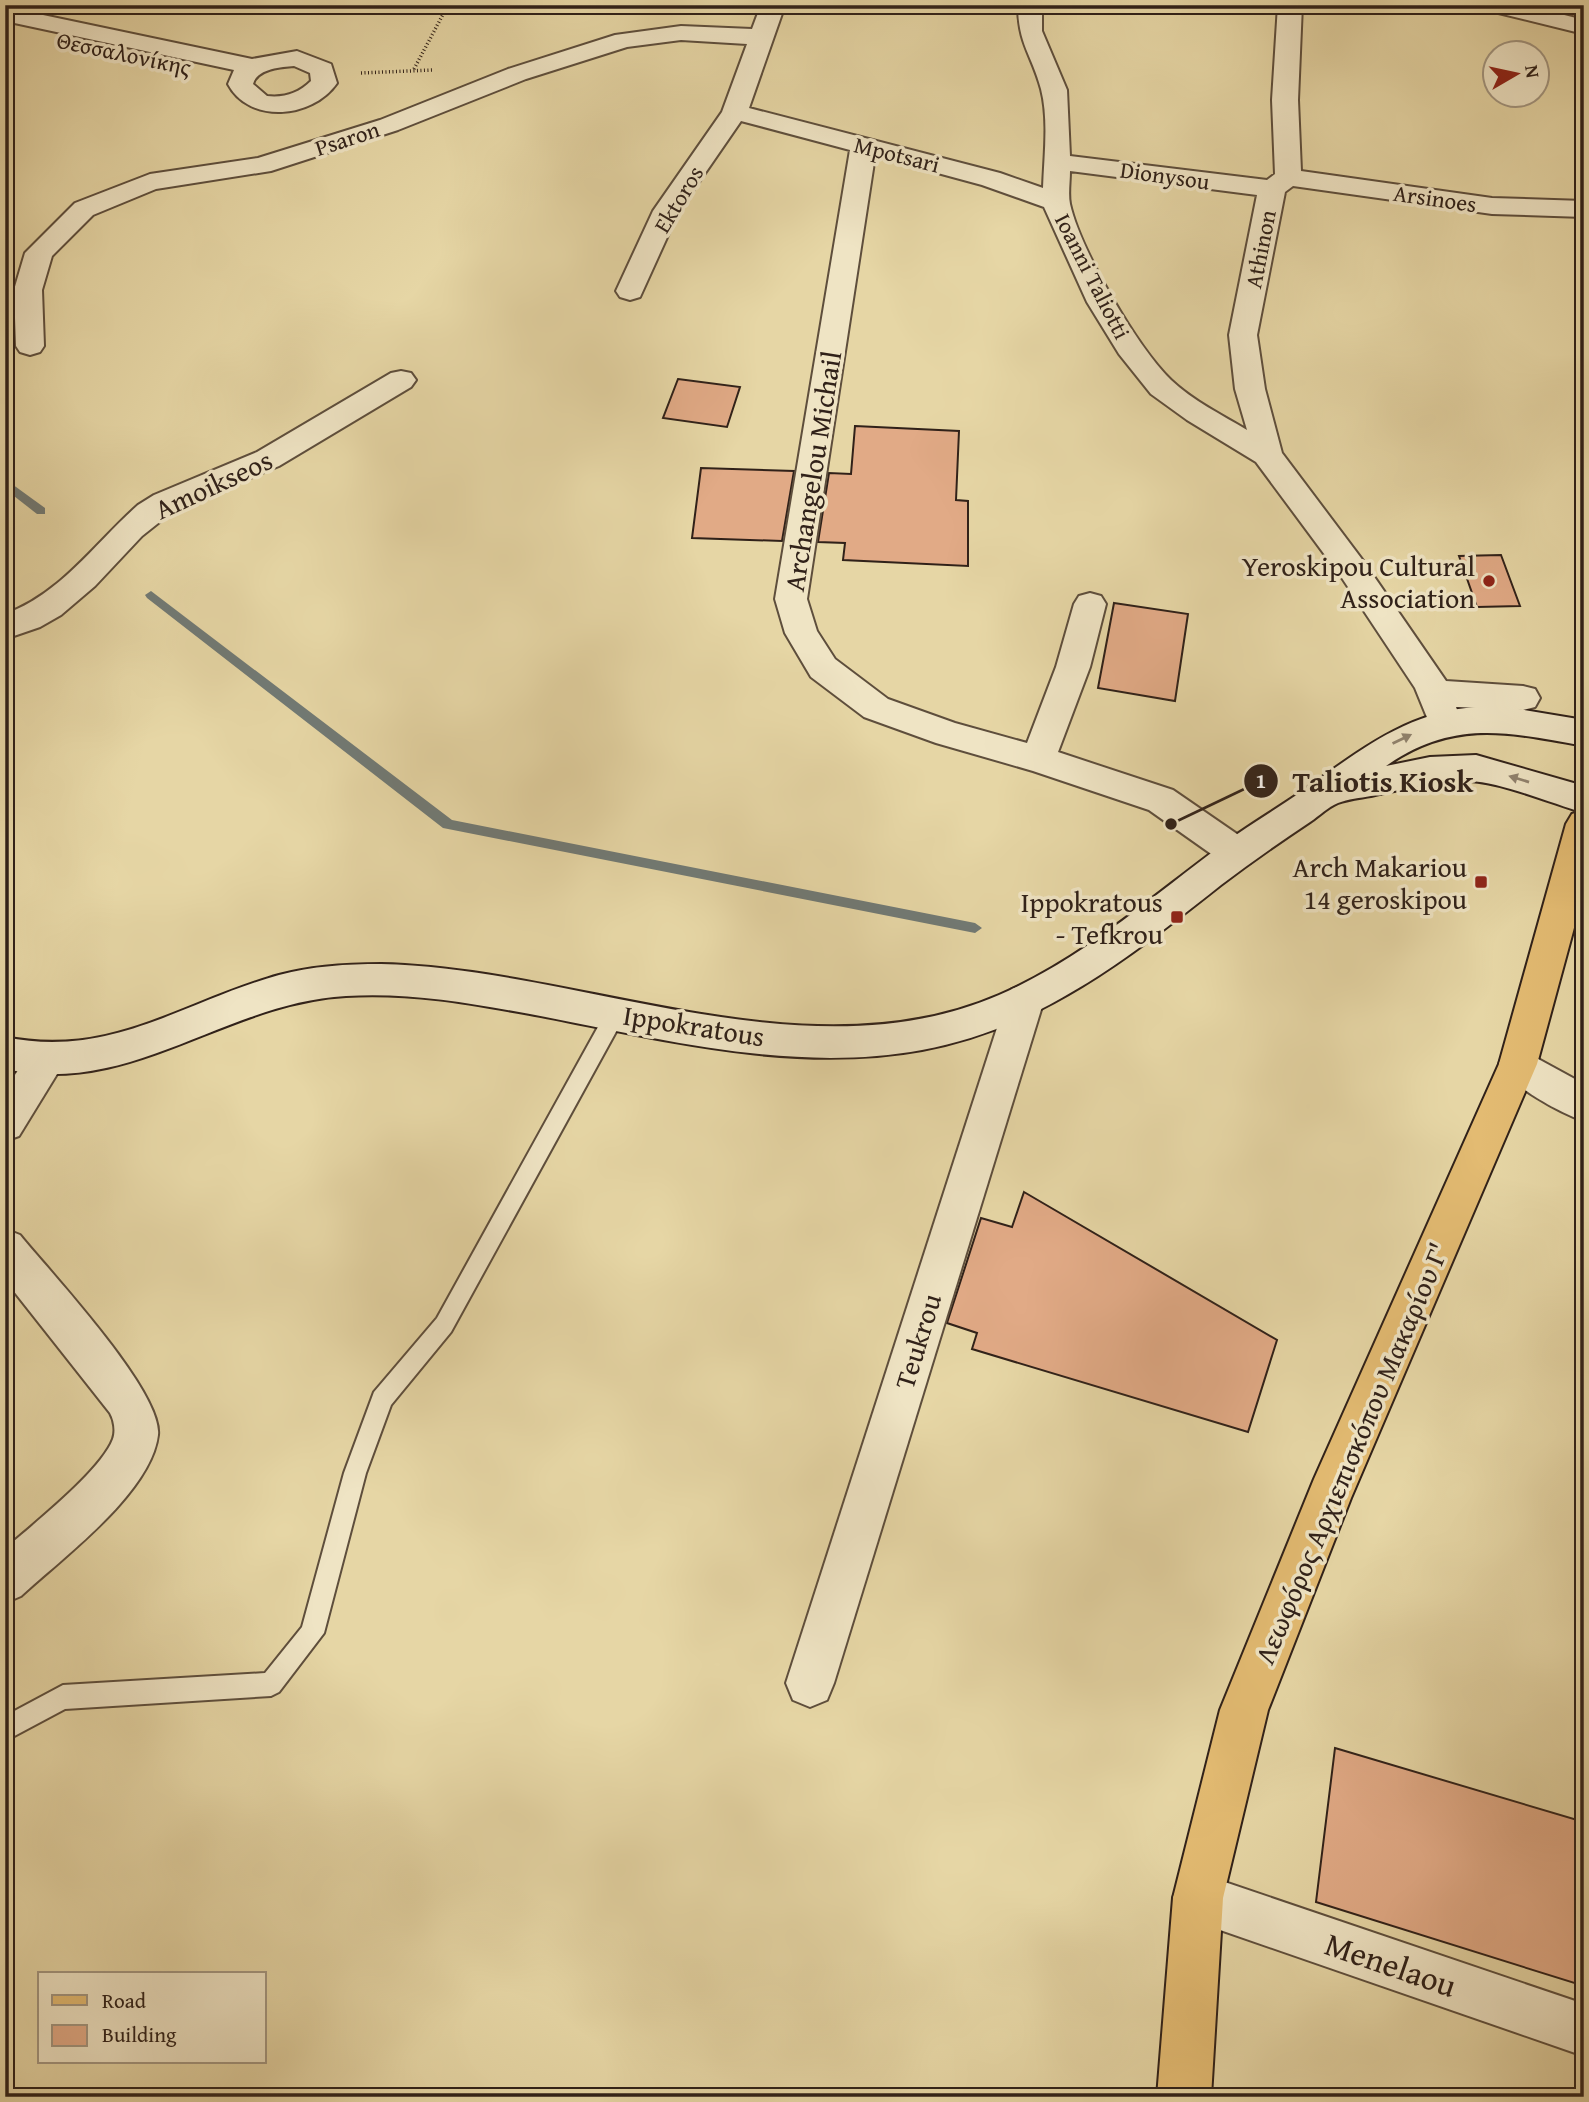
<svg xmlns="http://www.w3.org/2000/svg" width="1589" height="2102" font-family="'Gentium Book Plus',serif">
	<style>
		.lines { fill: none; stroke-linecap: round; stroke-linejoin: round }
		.stream { fill: #717a75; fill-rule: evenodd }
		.building { fill: #e1aa86; stroke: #302119; stroke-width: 2 }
		.lane-casing { stroke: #5e4e3c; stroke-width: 4 }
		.street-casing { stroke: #5e4e3c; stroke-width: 4 }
		.secondary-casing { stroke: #302119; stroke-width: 4 }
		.primary-casing { stroke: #302119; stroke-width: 4 }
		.path { stroke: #302119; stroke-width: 3.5; stroke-dasharray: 1 2.5; stroke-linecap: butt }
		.lane { fill: #efe4c4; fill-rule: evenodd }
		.street { fill: #efe4c4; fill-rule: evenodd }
		.secondary { fill: #efe4c4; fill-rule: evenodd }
		.primary { fill: #e3bb72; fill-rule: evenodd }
		.oneway { fill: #90826e }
		.poi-dot { fill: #8f2418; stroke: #efe4c4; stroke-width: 2.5 }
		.labels { text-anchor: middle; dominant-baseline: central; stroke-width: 7; stroke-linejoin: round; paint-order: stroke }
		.far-street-label { font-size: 23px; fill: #302119; stroke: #efe4c4 }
		.street-label { font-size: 28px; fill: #302119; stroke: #efe4c4 }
		.poi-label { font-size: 28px; fill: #302119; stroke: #efe4c4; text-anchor: end }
		.near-street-label { font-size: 33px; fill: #302119; stroke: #efe4c4 }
		.leader { fill: none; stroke: #302119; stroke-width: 2.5 }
		.callout-dot { fill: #302119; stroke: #efe4c4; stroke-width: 2.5 }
		.mark-label { font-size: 21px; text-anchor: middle; font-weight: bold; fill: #fff }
		.callout-label { font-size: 30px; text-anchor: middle; font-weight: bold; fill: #302119; stroke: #efe4c4; stroke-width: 7; stroke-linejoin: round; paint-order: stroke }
	</style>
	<rect width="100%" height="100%" fill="#e6d6a5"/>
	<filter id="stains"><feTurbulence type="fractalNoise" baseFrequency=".00286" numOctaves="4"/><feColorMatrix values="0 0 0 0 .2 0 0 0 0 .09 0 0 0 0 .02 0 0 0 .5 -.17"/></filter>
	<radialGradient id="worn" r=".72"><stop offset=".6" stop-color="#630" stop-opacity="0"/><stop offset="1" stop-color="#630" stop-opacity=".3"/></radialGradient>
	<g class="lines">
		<g class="stream">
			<path d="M5,479L45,508V514H37L5,489Z"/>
			<path d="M151,591L452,820L975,923L982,928L975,933L443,828L147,598L145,595Z"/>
		</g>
	</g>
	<g class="building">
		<path d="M678,379L740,387L727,427L663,418Z"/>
		<path d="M855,426L959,431L956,500L968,501V566L843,560L845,543L818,542L829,473L851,474Z"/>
		<path d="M701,468L794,471L782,541L692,538Z"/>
		<path d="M1501,555L1520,606L1477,607L1459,556Z"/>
		<path d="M1114,603L1188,614L1175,701L1098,688Z"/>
		<path d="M1024,1192L1277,1340L1248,1432L972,1349L977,1333L947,1323L981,1218L1012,1227Z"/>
		<path d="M1335,1748L1584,1822V1986L1316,1902Z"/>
	</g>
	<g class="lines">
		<g class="lane-casing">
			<path id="lane" d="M616,1005L623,1007L625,1013L623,1019L451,1332L391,1405L366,1473L324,1633L279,1692L271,1696L65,1709L5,1741V1716L63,1685L265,1673L302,1627L344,1473L374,1392L437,1318L609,1007Z"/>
		</g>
		<g class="street-casing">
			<g id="street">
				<path d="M761,5H785L749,108L1000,173L1043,188C1044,157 1049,120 1041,89C1032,55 1018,44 1018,5H1042V31L1067,90L1070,156L1267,180L1275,174L1272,100L1278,5H1302L1298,100L1301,171L1492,198L1584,201V217L1492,214L1293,186L1285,192L1257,335L1265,389L1282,453L1364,562L1446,681L1523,686L1535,689L1540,698L1535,707L1523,710L1456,707L1462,723L1457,732L1445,736L1433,732L1415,688L1342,578L1256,462L1187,420L1151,394L1119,354L1087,302L1044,207L982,185L875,156L807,599L817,631L835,659L888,699L955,723L1027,743L1056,667L1074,604L1079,596L1090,593L1101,596L1106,604L1090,667L1058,752L1173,790L1250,843L1255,853L1250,863L1237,867L1224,863L1149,810L1033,771L936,743L864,717L811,677L785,633L775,599L850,150L741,121L679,211L640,297L630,300L620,297L616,291L653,211L722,112L747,44L681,40L627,47L526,79L398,130L271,171L156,189L93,215L52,256L42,290L44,346L40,352L30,355L20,352L16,346L14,290L25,253L75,203L150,174L258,158L380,120L508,69L615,35L681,26L752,29ZM1070,171L1257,195L1229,335L1235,389L1247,430C1222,415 1192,400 1171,380C1137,347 1080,249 1070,204C1068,194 1070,182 1070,171Z"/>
				<path d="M1482,5H1525L1584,20V34L1486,10Z"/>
				<path d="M5,7L252,59L297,51L331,64L337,83C312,119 249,124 228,84L234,70L5,21ZM294,66L310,73L311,81C299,93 284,98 267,96L253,84C257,69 280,67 294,66Z"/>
				<path d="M401,371L411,373L416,380L411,387L279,466L176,509L142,536L95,586L61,615L40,627L5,639V614C61,594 95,543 138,505L154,495L257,452L391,373Z"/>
				<path d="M1025,984L1038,989L1044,1000L834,1683L827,1700L810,1707L793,1700L786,1683L1006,1000L1012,989Z"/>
				<path d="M46,1045L60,1049L65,1061L19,1136L5,1141V1090L32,1049Z"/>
				<path d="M1518,1048L1584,1084V1121C1560,1113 1509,1085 1499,1064L1504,1052Z"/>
				<path d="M5,1229L20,1235C50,1272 163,1392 158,1435C151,1493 62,1558 21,1596L5,1603V1549C32,1525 101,1471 113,1439C116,1431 114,1420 110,1413L5,1280Z"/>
				<path d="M1198,1873L1584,2004V2056L1180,1916L1173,1898L1180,1880Z"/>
			</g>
		</g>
		<g class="secondary-casing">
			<path id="secondary" d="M1476,707L1512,708L1584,720V746C1508,732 1453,719 1386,766L1430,757L1476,755L1584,786V813C1554,804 1500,782 1470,781C1436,781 1404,789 1371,796C1360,798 1348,799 1338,803C1328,807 1319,816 1310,822C1280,842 1250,863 1221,885C1130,957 1039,1029 922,1050C792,1074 657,1038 530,1014C469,1003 408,992 346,996C223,1003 132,1097 5,1069V1037C111,1059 182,1002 279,975C312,966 347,964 381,964C579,968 806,1079 999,995C1082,959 1150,898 1222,845C1247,826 1275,810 1301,792C1357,753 1405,712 1476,707Z"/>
		</g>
		<g class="primary-casing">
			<path id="primary" d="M1584,810V891L1537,1064L1351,1498L1268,1710L1223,1898L1211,2097H1157L1173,1898L1220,1710L1314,1479L1499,1064L1566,824L1572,814Z"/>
		</g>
		<g class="path">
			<path d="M414,69L448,5"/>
			<path d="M361,73L432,70"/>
		</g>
		<use href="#lane" class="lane"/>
		<use href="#street" class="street"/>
		<use href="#secondary" class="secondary"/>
		<use href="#primary" class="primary"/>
	</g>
	<defs><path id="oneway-solid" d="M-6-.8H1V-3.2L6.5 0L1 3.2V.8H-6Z" transform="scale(1.75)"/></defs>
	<g class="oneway">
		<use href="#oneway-solid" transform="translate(1402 739) rotate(-26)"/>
		<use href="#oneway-solid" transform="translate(1519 779) rotate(-163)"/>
	</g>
	<g class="poi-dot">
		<circle cx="1489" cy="581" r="7"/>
		<rect x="1474" y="875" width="14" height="14" rx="3.5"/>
		<rect x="1170" y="910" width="14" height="14" rx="3.5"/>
	</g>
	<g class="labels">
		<g class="far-street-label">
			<text transform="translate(124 53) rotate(12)">Θεσσαλονίκης</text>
			<text transform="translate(347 138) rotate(-18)">Psaron</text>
			<text transform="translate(897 154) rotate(14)">Mpotsari</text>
			<text transform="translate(1165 175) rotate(8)">Dionysou</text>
			<text transform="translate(1435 198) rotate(8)">Arsinoes</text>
			<text transform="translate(678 199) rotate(-59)">Ektoros</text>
			<text transform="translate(1260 249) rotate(-79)">Athinon</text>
			<text transform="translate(1093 276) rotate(63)">Ioanni Taliotti</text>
		</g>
		<g class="street-label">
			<text transform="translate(812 471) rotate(-81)">Archangelou Michail</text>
			<text transform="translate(213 484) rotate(-25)">Amoikseos</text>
			<text transform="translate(694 1025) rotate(9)">Ippokratous</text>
			<text transform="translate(917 1341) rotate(-73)">Teukrou</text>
			<text transform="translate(1351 1453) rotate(-67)">Λεωφόρος Αρχιεπισκόπου Μακαρίου Γ'</text>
		</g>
		<g class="poi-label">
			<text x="1475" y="565">Yeroskipou Cultural<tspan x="1475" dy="32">Association</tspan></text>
			<text x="1467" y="866">Arch Makariou<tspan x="1467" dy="32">14 geroskipou</tspan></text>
			<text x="1163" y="901">Ippokratous<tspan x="1163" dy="32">- Tefkrou</tspan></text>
		</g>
		<g class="near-street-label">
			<text transform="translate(1391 1964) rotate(19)">Menelaou</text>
		</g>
	</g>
	<path class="leader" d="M1171 824L1261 781"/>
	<g class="callout-dot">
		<circle cx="1171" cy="824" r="7"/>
		<circle cx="1261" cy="781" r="18"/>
	</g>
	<g class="mark-label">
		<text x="1261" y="788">1</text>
	</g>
	<g class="callout-label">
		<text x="1383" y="792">Taliotis Kiosk</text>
	</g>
	<rect width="1589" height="2102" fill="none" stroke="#e6d6a5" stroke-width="28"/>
	<rect x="7" y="7" width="1575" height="2088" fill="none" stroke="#302119" stroke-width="3.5"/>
	<rect x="14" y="14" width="1561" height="2074" fill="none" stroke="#302119" stroke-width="2"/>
	<rect x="38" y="1972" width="228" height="91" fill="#efe4c4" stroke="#a39680" stroke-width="2"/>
	<rect x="52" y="1995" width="35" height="10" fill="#e3bb72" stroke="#a39680" stroke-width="2"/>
	<text x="102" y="2008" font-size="21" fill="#302119">Road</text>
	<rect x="52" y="2025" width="35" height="21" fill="#e1aa86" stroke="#a39680" stroke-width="2"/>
	<text x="102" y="2042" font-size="21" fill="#302119">Building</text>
	<g transform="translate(1516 74) rotate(81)"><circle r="33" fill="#efe4c4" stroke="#a39680" stroke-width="2"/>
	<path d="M0-5L12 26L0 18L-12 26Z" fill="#8f2418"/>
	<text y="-10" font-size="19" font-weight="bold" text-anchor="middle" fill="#302119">N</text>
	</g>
	<rect width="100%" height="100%" filter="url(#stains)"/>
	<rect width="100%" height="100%" fill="url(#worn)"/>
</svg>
